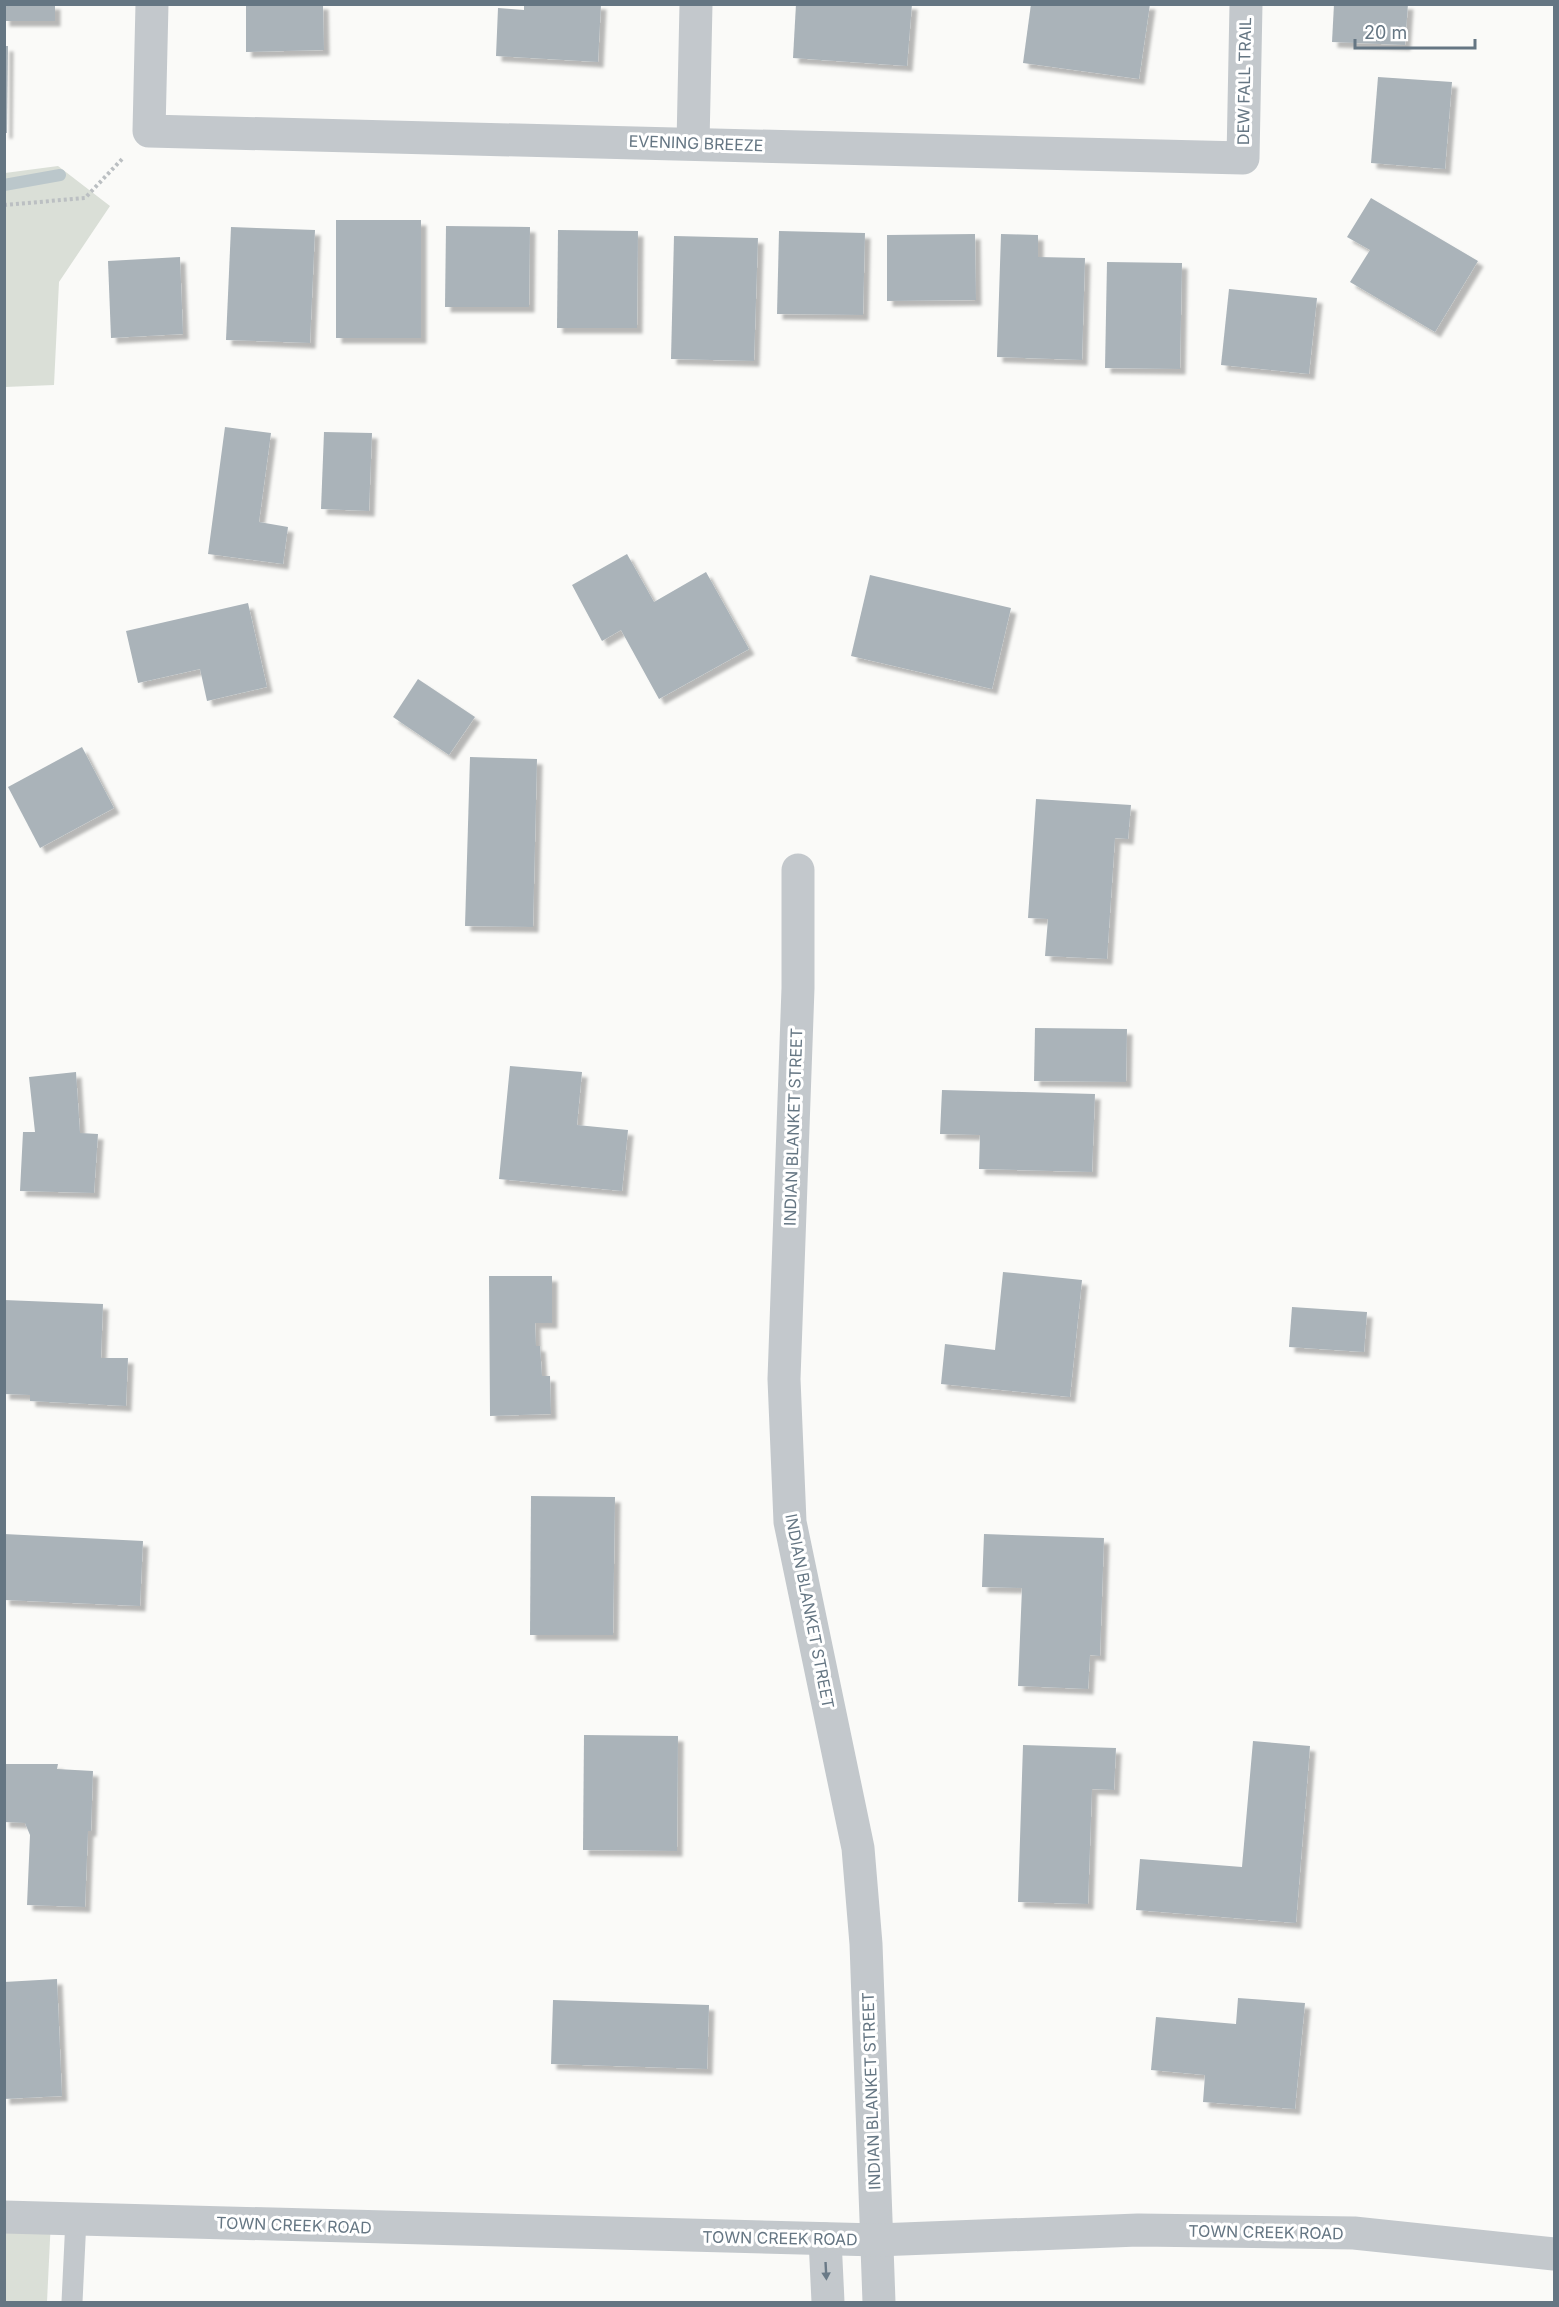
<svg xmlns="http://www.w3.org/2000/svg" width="1559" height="2307" font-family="Inter,sans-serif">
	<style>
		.green { fill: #dadfd7 }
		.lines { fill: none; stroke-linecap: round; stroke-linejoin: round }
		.stream { stroke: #bbc7cb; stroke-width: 12 }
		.building { fill: #aab3b9; filter: url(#shadow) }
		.path { stroke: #bbbfc2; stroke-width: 4; stroke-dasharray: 3 3; stroke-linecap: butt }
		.lane { stroke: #c3c8cc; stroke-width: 21 }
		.street { stroke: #c3c8cc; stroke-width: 33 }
		.oneway { fill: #6a7a87 }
		.labels { text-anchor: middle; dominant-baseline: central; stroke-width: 6; stroke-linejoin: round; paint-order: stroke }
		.street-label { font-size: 16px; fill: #657683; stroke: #fff }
	</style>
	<defs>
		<filter id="shadow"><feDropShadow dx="5.5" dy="5.5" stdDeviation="1.5" flood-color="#0004"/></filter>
	</defs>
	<rect width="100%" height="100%" fill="#fafaf8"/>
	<g class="green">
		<path d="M58,166L110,206L59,282L54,385L5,387V173Z"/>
		<path d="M5,2218L51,2219L47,2302H5Z"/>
	</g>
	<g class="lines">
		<path class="stream" d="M4,185L60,175"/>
	</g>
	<g class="building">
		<rect x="4" y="4" width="51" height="17"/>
		<path d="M246,4H323L324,50L246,52Z"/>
		<path d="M524,4H601L598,62L496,56L498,8L524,10Z"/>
		<path d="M796,4H912L907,66L793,58Z"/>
		<path d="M1031,4H1150L1139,79L1023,63Z"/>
		<path d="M1334,4H1408L1405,45L1332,42Z"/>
		<path d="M4,46H8L7,133H4Z"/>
		<path d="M1378,77L1452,82L1445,169L1371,163Z"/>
		<path d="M1371,198L1478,261L1435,332L1350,282L1370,250L1347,237Z"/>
		<rect x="336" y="220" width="85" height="118"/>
		<path d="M446,226L530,227L529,307H445Z"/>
		<path d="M231,227L315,230L310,343L226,340Z"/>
		<path d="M558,230L638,231L637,328H557Z"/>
		<path d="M779,231L865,233L863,315L777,314Z"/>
		<path d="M975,234L976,300L887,301V235Z"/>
		<path d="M1001,234L1038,235V257L1085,258L1082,360L997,357Z"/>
		<path d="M674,236L758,238L754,361L671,359Z"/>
		<path d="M180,257L183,334L111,338L108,261Z"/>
		<path d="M1107,262L1182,263L1180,369L1105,368Z"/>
		<path d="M1229,289L1317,298L1309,374L1221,365Z"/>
		<path d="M225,427L271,433L259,522L288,527L283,564L208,554Z"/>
		<path d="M324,432L372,433L369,511L321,509Z"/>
		<path d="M627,554L654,602L706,572L749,649L659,699L621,630L602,641L572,585Z"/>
		<path d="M870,575L1011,608L992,689L851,656Z"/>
		<path d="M248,603L267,687L207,701L200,669L138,683L126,631Z"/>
		<path d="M418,679L475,717L449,755L393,717Z"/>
		<path d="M82,747L114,808L40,848L8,787Z"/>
		<path d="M470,757L537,759L533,927L465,926Z"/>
		<path d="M1036,799L1131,805L1128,839L1115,838L1107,959L1045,956L1048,919L1028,918Z"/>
		<path d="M1035,1028L1127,1029L1126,1082L1034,1081Z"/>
		<path d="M510,1066L582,1072L577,1125L628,1130L622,1191L499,1179Z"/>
		<path d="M76,1072L80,1133L98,1134L94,1193L20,1191L23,1132H35L29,1077Z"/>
		<path d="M942,1090L1095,1094L1092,1172L979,1169L980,1135L940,1134Z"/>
		<path d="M1003,1272L1082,1280L1070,1397L941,1384L945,1344L995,1350Z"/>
		<path d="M489,1276H552V1323H535L536,1346H540L542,1376H550L551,1414L490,1416Z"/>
		<path d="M4,1300L103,1304L101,1358H128L126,1406L30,1401V1395L4,1394Z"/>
		<path d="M1292,1307L1367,1312L1364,1352L1289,1347Z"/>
		<path d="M531,1496L615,1497L613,1635H530Z"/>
		<path d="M4,1534L143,1541L140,1606L4,1600Z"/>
		<path d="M984,1534L1104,1538L1100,1656L1090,1655L1088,1689L1018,1686L1022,1588L982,1587Z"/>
		<path d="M584,1735L678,1736L677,1851L583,1850Z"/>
		<path d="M1253,1741L1310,1746L1296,1923L1136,1910L1140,1859L1242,1867Z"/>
		<path d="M1023,1745L1116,1748L1114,1790L1092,1789L1088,1904L1018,1902Z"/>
		<path d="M4,1764H58L57,1769L93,1771L91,1831H88L85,1907L27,1905L30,1835L25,1823L4,1822Z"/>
		<path d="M57,1979L62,2096L4,2099V1982Z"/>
		<path d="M1238,1998L1305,2003L1295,2109L1203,2102L1205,2075L1151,2070L1156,2017L1236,2024Z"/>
		<path d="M553,2000L709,2005L707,2069L551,2064Z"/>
	</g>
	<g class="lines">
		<path class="path" d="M4,205L85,198L124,157"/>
		<path class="lane" d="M72,2302L76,2219"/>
		<g class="street">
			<path d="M152,4L149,131L1243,158L1246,4"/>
			<path d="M693,143L696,4"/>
			<path d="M798,870V988L784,1379L790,1522L858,1848L866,1944L879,2302"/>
			<path d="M4,2217L877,2240L1138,2230L1354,2233L1554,2254"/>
			<path d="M825,2239L828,2302"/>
		</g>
	</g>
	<defs><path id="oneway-solid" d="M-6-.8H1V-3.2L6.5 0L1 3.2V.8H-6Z" transform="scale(1.5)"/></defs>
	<use class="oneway" href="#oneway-solid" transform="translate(826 2271) rotate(87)"/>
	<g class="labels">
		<g class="street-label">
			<text transform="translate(1244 81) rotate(-89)">DEW FALL TRAIL</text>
			<text transform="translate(696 143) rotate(2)">EVENING BREEZE</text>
			<text transform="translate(793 1127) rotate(-88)">INDIAN BLANKET STREET</text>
			<text transform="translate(810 1611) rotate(79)">INDIAN BLANKET STREET</text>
			<text transform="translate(871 2091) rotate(-92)">INDIAN BLANKET STREET</text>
			<text transform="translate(294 2225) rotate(2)">TOWN CREEK ROAD</text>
			<text transform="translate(1266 2232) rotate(1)">TOWN CREEK ROAD</text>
			<text transform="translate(780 2238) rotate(1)">TOWN CREEK ROAD</text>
		</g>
	</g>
	<rect width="1559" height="2307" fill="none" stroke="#657683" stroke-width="12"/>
	<path d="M1355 39v9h120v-9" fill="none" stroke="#657683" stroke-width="3"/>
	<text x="1364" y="39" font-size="18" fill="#657683" stroke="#ffffff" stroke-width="4.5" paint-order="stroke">20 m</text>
</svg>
